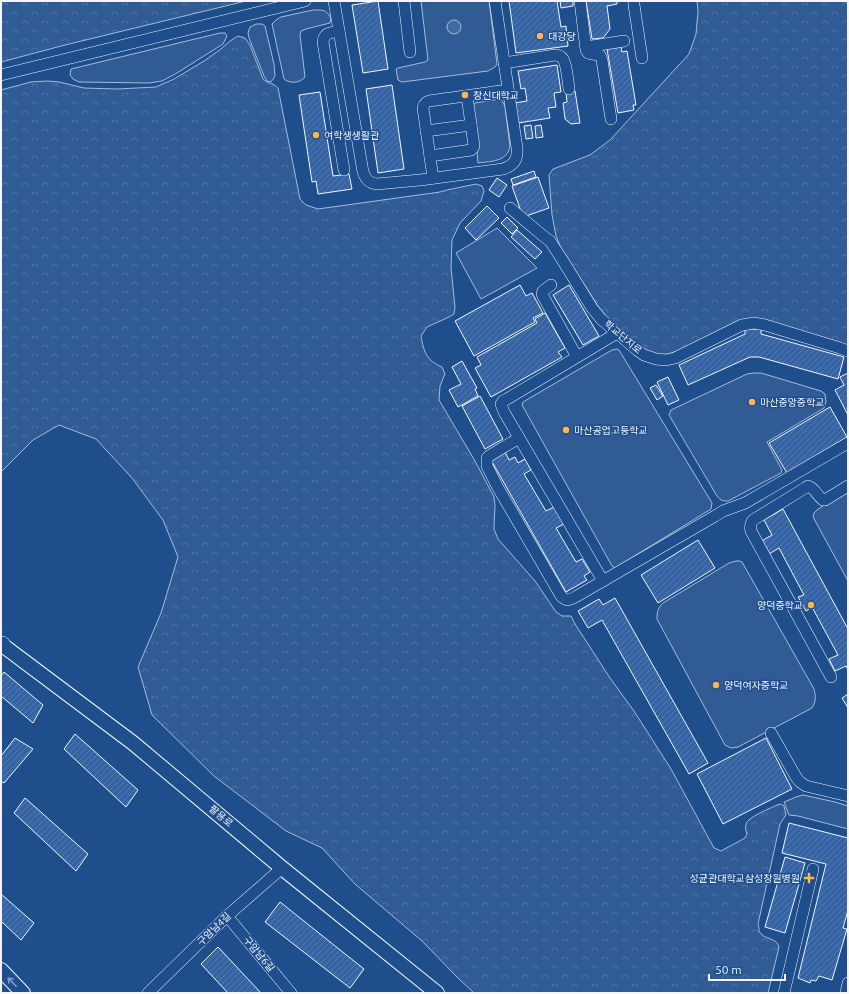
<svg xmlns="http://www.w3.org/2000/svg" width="849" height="994" font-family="Ubuntu,'Noto Sans KR',sans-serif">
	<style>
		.grass { fill: #305b95; stroke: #a8bbd7 }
		.forest { fill: url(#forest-crowns); stroke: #a8bbd7 }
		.water { fill: #446ba0; stroke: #a8bbd7 }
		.building { fill: url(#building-hatch); stroke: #f2f6ff }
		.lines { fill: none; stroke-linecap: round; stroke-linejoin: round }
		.minor-casing { stroke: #f2f6ff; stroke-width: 12 }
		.major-casing { stroke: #f2f6ff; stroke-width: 16 }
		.highway-casing { stroke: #f2f6ff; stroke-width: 18 }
		.minor { stroke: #1f4e8c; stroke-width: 11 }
		.major { stroke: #1f4e8c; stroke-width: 14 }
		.highway { stroke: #1f4e8c; stroke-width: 17 }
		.oneway { stroke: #7e9ac0 }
		.poi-dot { fill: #ffb74d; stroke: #1f4e8c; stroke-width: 1.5 }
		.labels { text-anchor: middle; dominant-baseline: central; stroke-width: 3; stroke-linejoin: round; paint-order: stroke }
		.poi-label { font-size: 10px; fill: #f2f6ff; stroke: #1f4e8c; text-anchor: start }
		.street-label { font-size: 10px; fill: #f2f6ff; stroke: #1f4e8c }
	</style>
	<defs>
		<pattern id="forest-crowns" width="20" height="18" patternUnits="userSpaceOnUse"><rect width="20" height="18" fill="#305b95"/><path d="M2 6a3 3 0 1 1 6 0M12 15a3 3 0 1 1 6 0" fill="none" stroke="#4e73a5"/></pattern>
		<pattern id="building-hatch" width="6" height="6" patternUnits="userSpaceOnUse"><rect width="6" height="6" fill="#3563a3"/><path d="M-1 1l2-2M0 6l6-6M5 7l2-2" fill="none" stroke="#537ab1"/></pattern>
	</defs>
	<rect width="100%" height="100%" fill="#1f4e8c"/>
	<g class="grass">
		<path d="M421,1H489L497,64L495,67L488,71L402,82L398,80L396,69L398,68L425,62L428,60Z"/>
		<path d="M313,10C323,10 326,9 331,18L330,23L306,29L301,31L300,35L305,77C300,83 290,84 284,79L272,24L276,20L281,17Z"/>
		<path d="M256,24H262L265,26L274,64L275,76L271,82L267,81L264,76L249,38L248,33L250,27Z"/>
		<path d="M220,33H225L227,36L223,44L177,73L162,81L149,83L79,82L73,79L70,75L71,69Z"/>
		<path d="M500,99L503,102L505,107L510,147C506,162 492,161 478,163L473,106L475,103Z"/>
		<path d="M497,228L537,268L481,299L456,253Z"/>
		<path d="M617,349L619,350L712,503L711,509L615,568L612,566L522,405L523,402L612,350Z"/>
		<path d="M754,373H761L821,391L825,394L826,401L824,408L767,442L782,470L781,473L728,501C723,501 721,501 717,496L669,415L671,410L747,374Z"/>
		<path d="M848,489V581L813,517L814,513L817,510Z"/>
		<path d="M736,561H739L742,562L814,689C816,697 816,701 812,708L738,747L731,748L725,745L657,619C657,611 658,608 663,603L729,563Z"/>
		<path d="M803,795L835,802L848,806V829L798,816L789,815L784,802L796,797Z"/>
	</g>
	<g class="forest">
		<path d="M1,1H246L65,45L1,62Z"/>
		<path d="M697,1H848V345L759,319H748L735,322L681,350L668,354L658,355L647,352L637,345L606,316L598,306L561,248L556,236L552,215L549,175L553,169L590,155L610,140L689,54L696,34L698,11Z"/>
		<path d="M238,36L245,38L250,45L263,79C268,84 274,83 278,88L300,199L306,205L318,209L440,192L447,190L476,184L482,186L484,191L481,201L460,223L452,240L451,268L455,307L454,314L449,317L427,327L421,336C424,352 426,360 442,367L445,374L440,386L439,400L475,461L494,497L495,505L494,529L498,539L535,581L556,612L562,616H571L575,624L610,678L634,711L671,769L714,848L721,851L745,838L747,834C746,831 745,828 746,824C748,817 769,809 777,805L781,804L784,806L786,815L780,824L758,924C759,926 759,929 759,931C763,940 777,937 779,947L768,993H474L457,977L422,941L355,884L322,848L286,831L214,776L152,715L138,667L161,613L178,557L163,520L132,478L96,439L59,425L33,440L1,472V90L31,82L47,81L59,82L84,88L117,89L156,87L174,79L204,61L221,49L230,41Z"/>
	</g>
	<circle class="water" cx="454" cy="27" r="7"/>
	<g class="building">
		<path d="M378,1L388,69L363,73L352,5Z"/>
		<path d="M509,1H557L561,27L566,26L568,46L516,53Z"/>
		<path d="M560,1H573V6L561,8Z"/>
		<path d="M586,1H617V4L607,6L610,29L603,38L592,39Z"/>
		<path d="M621,47L622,52L627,51L636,105H633L634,110L618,113L607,49Z"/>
		<path d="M557,65L561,92L554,93L556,107L548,108L550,118L518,123L514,103L527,101L525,88L521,89L518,71Z"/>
		<path d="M392,85L404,169L378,173L366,89Z"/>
		<path d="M575,91L580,123L571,124L565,119L563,103L567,102L566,93Z"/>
		<path d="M320,92L333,176L349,174L352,189L318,194L316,181L312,182L299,95Z"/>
		<path d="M531,125L533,138L526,139L524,126Z"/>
		<path d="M541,125L543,137L536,138L535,126Z"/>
		<path d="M534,171L536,177L513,185L511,179Z"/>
		<path d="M538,177L549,208L523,217L512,186Z"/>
		<path d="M497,178L507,185L499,197L489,190Z"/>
		<path d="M487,206L499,218L476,240L465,228Z"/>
		<path d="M507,217L518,228L512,234L501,223Z"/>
		<path d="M517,230L542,252L535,259L511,237Z"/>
		<path d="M520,285L526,296L532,293L543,313L533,318L535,322L474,356L455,321Z"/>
		<path d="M569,285L599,336L583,345L553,295Z"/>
		<path d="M545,313L565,348L558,352L562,357L491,397L475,368L481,365L477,357L537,323L535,319Z"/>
		<path d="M745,329H761V334L844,357L838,379L759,357H750L688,385L679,365L745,334Z"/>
		<path d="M462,361L477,388L475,389L478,396L458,407L449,390L461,384L452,367Z"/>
		<path d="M848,373V415L835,390L844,385L840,377Z"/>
		<path d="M668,377L679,400L668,405L657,382Z"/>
		<path d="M656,385L663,396L657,400L650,388Z"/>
		<path d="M480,396L503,439L485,449L462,406Z"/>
		<path d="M830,407L847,437L787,473L769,443Z"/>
		<path d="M505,452L509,460L515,457L518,463L525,459L531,470L524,474L546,511L554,507L564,524L556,528L576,562L582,559L590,572L584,576L587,580L566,592L491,460Z"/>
		<path d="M783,509L848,629V670L846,666L835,671L829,659L838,655L812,607L806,611L798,597L804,595L779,548L767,555L760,542L772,535L764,520Z"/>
		<path d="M698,540L715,568L658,603L641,575Z"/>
		<path d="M615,598L708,763L689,774L602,620L588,628L578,611L599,599L603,605Z"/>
		<path d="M4,672L43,705L33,723L1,696V676Z"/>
		<path d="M848,694V708L842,698Z"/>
		<path d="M75,734L138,790L126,807L64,749Z"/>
		<path d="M15,738L33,749L4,783L1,781V756Z"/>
		<path d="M766,738L792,789L723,824L697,774Z"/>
		<path d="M25,798L88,854L76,871L14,813Z"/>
		<path d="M789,823L848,838V910L843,928L847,929L832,980L819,976L816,981L811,980L810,983L798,978L826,864L782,853Z"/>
		<path d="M785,857L805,863L785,933L765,927Z"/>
		<path d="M1,894L34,923L21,940L1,921Z"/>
		<path d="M280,902L364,969L350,988L265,922Z"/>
		<path d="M218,947L261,993H228L201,964Z"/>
	</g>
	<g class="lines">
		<g class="minor-casing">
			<g id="minor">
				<path d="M334,1L363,172C366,180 369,183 377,184L420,180L503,169C514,165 518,160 517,148L495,1"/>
				<path d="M404,1L410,52"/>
				<path d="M580,1L586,50L588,53C592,55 596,54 600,55L602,60L611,119"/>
				<path d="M634,1V5L642,58"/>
				<path d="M339,31C331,33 324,32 323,42L344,170"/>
				<path d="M586,47L624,41"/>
				<path d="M504,63L555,55C558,55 561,56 563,59C567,65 568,82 569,89"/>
				<path d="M1,75L305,1"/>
				<path d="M426,131L471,125"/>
				<path d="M430,156L471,150L473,148L474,146L467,96"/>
				<path d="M433,178L423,108C424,104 425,102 429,101L508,90"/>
				<path d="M510,208L542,235L550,241L563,261L592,308L601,319L637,350L644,355L656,359L666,360L675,358L742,325L754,323L765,325L840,348L848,351"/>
				<path d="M551,285L543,291L542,294L544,298L577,357"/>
				<path d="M519,438L489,456L487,458V466L497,486L561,596C567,602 570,600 577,596L715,516L723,511L745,503L848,443"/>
				<path d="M603,581L504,412L501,404L503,401L507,399L617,333"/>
				<path d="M831,677L751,531C750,527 750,524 753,520L805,488L808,486C815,488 817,496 823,500H825L848,486"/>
				<path d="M771,733L796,777L800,782L806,786L848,796"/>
				<path d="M227,916L291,993"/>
				<path d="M148,993L227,916L282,868"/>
				<path d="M784,993L813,869"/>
				<path d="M846,993L848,983"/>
			</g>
		</g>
		<g class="major-casing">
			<g id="major">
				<path d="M1,644L133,743L282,868L437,993"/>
				<path d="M1,970L23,993"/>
			</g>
		</g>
		<g class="highway-casing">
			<path id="highway" d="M1,645H2"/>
		</g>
		<use href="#minor" class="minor"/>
		<use href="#major" class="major"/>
		<use href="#highway" class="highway"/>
	</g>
	<defs><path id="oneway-shaft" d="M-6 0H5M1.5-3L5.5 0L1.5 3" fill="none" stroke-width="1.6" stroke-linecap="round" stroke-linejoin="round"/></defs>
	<use class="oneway" href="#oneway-shaft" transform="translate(12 982) rotate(-134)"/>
	<g class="poi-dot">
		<circle cx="540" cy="36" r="4"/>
		<circle cx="465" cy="95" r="4"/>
		<circle cx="316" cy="135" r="4"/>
		<circle cx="752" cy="402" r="4"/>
		<circle cx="566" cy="430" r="4"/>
		<circle cx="811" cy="605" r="4"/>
		<circle cx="716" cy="685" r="4"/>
		<path d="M807 872h4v4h4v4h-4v4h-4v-4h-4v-4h4z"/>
	</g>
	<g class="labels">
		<g class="poi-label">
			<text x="548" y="36">대강당</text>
			<text x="473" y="95">창신대학교</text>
			<text x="324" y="135">여학생생활관</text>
			<text x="760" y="402">마산중앙중학교</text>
			<text x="574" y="430">마산공업고등학교</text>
			<text x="803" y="605" text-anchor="end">양덕중학교</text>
			<text x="724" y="685">양덕여자중학교</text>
			<text x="800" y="878" text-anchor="end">성균관대학교삼성창원병원</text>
		</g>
		<g class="street-label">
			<text transform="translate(623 337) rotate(40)">학교단지로</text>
			<text transform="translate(221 816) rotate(40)">팔용로</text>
			<text transform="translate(214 929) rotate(-44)">구암남4길</text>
			<text transform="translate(259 954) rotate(50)">구암남6길</text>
		</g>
	</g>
	<rect width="849" height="994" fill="none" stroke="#f2f6ff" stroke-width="4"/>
	<path d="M709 974v6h76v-6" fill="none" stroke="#f2f6ff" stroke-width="2"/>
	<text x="715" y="974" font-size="12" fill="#f2f6ff" stroke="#1f4e8c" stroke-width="3" paint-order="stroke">50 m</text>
</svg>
